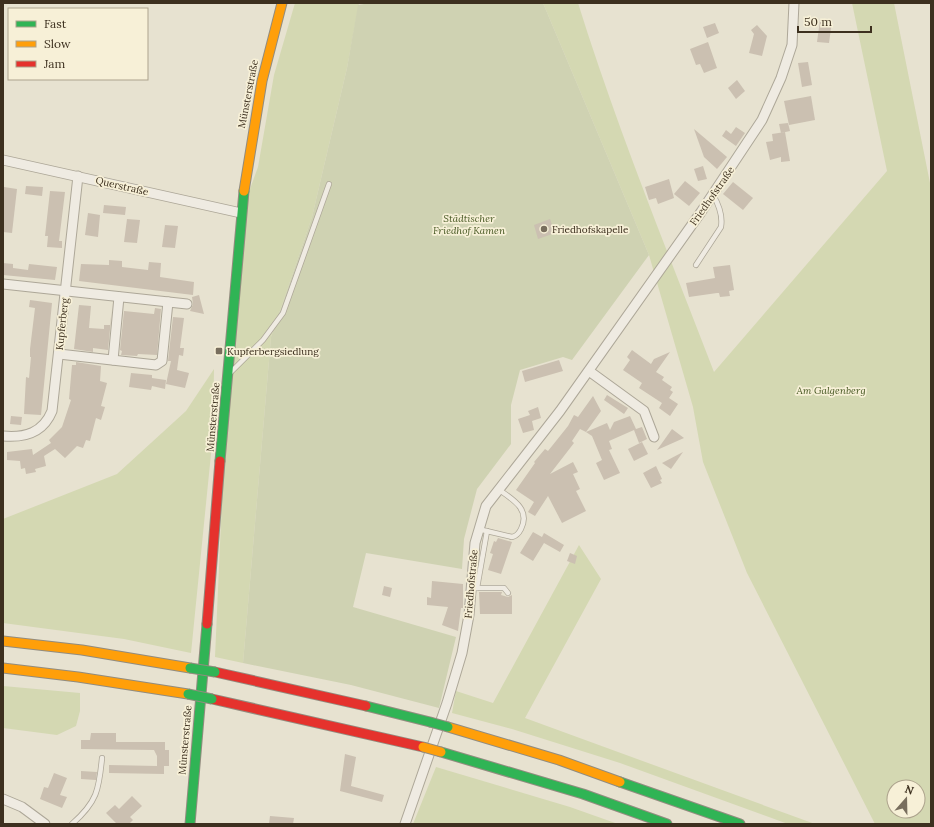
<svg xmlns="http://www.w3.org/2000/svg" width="934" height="827" font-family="Lora,serif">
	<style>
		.green { fill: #d4d8b2; fill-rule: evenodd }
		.cemetery { fill: #cfd2b2 }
		.building { fill: #cbc0b1 }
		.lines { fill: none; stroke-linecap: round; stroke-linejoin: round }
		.lane-casing { stroke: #ada798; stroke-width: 6 }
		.street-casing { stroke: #ada798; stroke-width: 11 }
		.fast-casing { stroke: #928c7f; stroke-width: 11 }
		.slow-casing { stroke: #928c7f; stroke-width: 11 }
		.jam-casing { stroke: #928c7f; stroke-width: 11 }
		.lane { stroke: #efebe2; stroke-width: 4.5 }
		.street { stroke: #efebe2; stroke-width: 9 }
		.fast { stroke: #30b455; stroke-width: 9 }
		.slow { stroke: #ff9f0a; stroke-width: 9 }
		.jam { stroke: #e5322d; stroke-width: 9 }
		.fast-bridge-casing { stroke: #928c7f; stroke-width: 11; stroke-linecap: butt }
		.slow-bridge-casing { stroke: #928c7f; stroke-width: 11; stroke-linecap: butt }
		.fast-bridge { stroke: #30b455; stroke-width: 9 }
		.slow-bridge { stroke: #ff9f0a; stroke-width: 9 }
		.poi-dot { fill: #786e5d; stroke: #f7f0d7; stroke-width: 1.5 }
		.labels { text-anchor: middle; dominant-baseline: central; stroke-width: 3.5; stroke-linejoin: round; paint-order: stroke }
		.street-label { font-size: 10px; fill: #3d301f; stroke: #f7f0d7 }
		.park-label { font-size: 10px; font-style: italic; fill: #495a25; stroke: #f7f0d7 }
		.poi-label { font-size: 10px; fill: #3d301f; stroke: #f7f0d7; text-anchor: start }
	</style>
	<rect width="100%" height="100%" fill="#e7e2d0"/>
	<g class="green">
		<path d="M295,3H359L347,68L312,217L271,337L243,663L215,657L225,432L243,208L258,167L274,75Z"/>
		<path d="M543,3H578C617,128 667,250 714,372L887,171L852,3H894L931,188V824H875L747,573L703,462L693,407L649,255ZM894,787H918V811H894Z"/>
		<path d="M214,369L213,434L191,653L124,639L3,623V519L117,474L186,411Z"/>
		<path d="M579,545L601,579L525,718L815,824H788L620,763L512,729L452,713L456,691L493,703Z"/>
		<path d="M3,686L80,693V711L76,726L57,735L3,728Z"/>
		<path d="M436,767L570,807L618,824H413Z"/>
	</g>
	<path class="cemetery" d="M370,3H543L649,255L572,360L563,357L520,370L511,405V444L477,489L464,539L462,569L366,553L353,607L456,637L439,708L351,685L243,663L271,337L312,217L347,68L358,5Z"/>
	<g class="building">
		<path d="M820,20L832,21L829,43L817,42Z"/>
		<path d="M715,23L719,33L707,38L703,27Z"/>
		<path d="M757,25L767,36L762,56L749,53L754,34L751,30Z"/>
		<path d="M708,42L717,68L704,73L700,64L696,65L690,49Z"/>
		<path d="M808,62L812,85L802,87L798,63Z"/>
		<path d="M737,80L745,91L736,99L728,88Z"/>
		<path d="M811,96L815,120L789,125L784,101Z"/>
		<path d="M788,123L790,131L781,133L779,124Z"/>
		<path d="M736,127L745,133L736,146L722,136L726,130L731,134Z"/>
		<path d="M694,129L727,157L717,169L704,157Z"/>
		<path d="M785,132L790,161L781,162V157L770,160L766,142L773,141L772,134Z"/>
		<path d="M703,166L707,179L698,181L694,169Z"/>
		<path d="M669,179L674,198L658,204L656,198L649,200L645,187Z"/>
		<path d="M685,181L700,193L689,206L674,194Z"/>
		<path d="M733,182L753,198L743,210L723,194Z"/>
		<path d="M26,186L43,187L42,196L25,194Z"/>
		<path d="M4,187L17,189L12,233L3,232Z"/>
		<path d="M50,191L65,192L59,241H62V248L47,247L48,236H45Z"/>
		<path d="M104,205L126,207L125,215L103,213Z"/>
		<path d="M88,213L100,215L98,237L85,235Z"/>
		<path d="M127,219L140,220L137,243L124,242Z"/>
		<path d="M550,219L555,233L538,239L534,225Z"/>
		<path d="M165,225L178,226L175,248L162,247Z"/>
		<path d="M109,260L122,261V267L148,270L149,262L161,263L160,277L194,282L193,295L79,281L81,264L109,265Z"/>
		<path d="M3,263L13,264V268L28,270L29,264L57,267L55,280L3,275Z"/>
		<path d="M730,265L734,290L729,291L730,296L720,297L719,293H717L689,297L686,283L715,278L713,267Z"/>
		<path d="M199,295L204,314L190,311L193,304L192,297Z"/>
		<path d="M30,300L52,303L41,415L24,414L26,377L29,378L31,357H30V349L35,308L29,307Z"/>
		<path d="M79,305L91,306L89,328L104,329V325H110L112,309L108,350L93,348V352L74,349Z"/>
		<path d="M155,308L161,309L157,355L138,354L137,356L121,355L122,351L120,350L124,311L154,314Z"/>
		<path d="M173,317L184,318L180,348H184L183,356L179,355L177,370L189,373L185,388L166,384L171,361H168Z"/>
		<path d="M632,350L651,364L654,359L670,352L656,372L664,377L662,380L672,387L670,390L673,392L669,398L678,404L670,416L659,408L662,403L639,388L642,383L623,370L630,360L627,357Z"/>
		<path d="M559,360L563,371L525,382L522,371Z"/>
		<path d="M76,362L101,366L100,381L107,383L101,406L105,407L101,420L96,418L90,441L86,440L83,448L77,446L65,458L55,449L44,456L46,466L35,469L36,472L26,474L25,468L21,469L20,461L7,460V452L32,449L33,455L51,443L49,440L62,427L71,400L69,399L72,365H76Z"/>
		<path d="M131,373L152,375V378L166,380L165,389L152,386L151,390L129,387Z"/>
		<path d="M607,395L628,408L624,414L604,400Z"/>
		<path d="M593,396L601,411L586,432L580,429L572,441L574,443L550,474L573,462L578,472L573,474L580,489L576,491L586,511L562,523L548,496L535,516L528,512L534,502L516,490L535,463L534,462L545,449L548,451L568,426L574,415L578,417Z"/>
		<path d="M538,407L541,418L532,421L534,430L523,433L518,419L530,415L528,411Z"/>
		<path d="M11,416L22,417L21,425L10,424Z"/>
		<path d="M630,416L636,429L642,427L647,439L639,443L634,430L609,441L612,449L609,450L620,473L604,480L596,463L602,460L592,436L586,432L607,423L610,430L614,422Z"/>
		<path d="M672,429L684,438L657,450Z"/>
		<path d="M642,442L648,454L634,461L628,449Z"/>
		<path d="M683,452L671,469L662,463Z"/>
		<path d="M656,466L662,479L660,480L662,483L651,488L643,473Z"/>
		<path d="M533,532L542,537L544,533L564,545L560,552L544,543L533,561L520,553Z"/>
		<path d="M498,538L512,542L501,574L488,570L493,554L490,553L494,541L496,542Z"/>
		<path d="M570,553L577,556L575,564L567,561Z"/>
		<path d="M432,581L463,584V608H461L458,631L442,625L448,607L427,605V597L431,598Z"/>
		<path d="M384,586L392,588L390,597L382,595Z"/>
		<path d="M479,592H502L501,595L508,597L512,595V614H480Z"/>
		<path d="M91,733H116V742H165V750H169V766H164V774L109,773V765L157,766V756L154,750L81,749V740H90Z"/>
		<path d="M345,754L356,757L351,786L384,795L382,802L340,791Z"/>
		<path d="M81,771L97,772L96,780L81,779Z"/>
		<path d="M54,773L67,778L60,795L67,797L62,808L40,799L44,787L48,788Z"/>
		<path d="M132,796L142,806L130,817L133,820L129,824H117L106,813L115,805L119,809Z"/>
		<path d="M270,816L294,818L293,824H269Z"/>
	</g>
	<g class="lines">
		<g class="lane-casing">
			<g id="lane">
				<path d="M696,265L721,227C723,215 719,205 713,195"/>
				<path d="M231,372L263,340L283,313L329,184"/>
				<path d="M478,529L512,537C517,536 519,533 521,529C531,509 512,499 498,489"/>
				<path d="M474,588H504L508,593"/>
				<path d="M477,588L487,531"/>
				<path d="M72,824C97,802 99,790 102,758"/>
			</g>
		</g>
		<g class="street-casing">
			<g id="street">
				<path d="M3,160L241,213"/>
				<path d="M3,284L187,304"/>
				<path d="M59,354L156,365L162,361L168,302"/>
				<path d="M113,360L119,297"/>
				<path d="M589,371L644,411L654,437"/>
				<path d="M3,436C25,438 43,433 52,411L78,176"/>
				<path d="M3,799L22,807L45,824"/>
				<path d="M405,824L447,703L462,653L469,615L475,543L486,506L560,411L701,212L762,120L781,78L792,45L794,3"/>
			</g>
		</g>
		<g class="fast-casing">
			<g id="fast">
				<path d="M220,461L244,191"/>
				<path d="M366,706L430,722"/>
				<path d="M441,752L583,794L667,824"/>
				<path d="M620,782L740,824"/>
				<path d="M190,824L207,624"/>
			</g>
		</g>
		<g class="slow-casing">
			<g id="slow">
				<path d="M244,191L262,81L282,3"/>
				<path d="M3,641L82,650L190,668"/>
				<path d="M3,668L78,677L188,694"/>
				<path d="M448,727L559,760L620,782"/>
			</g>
		</g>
		<g class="jam-casing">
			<g id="jam">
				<path d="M207,624L220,461"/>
				<path d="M215,672L366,706"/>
				<path d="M212,699L423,747"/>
			</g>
		</g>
		<use href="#lane" class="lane"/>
		<use href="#street" class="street"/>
		<use href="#fast" class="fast"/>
		<use href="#slow" class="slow"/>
		<use href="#jam" class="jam"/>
		<g class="fast-bridge-casing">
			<g id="fast-bridge">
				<path d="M190,668L215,672"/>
				<path d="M188,694L212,699"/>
				<path d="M430,722L448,727"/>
			</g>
		</g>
		<g class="slow-bridge-casing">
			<path id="slow-bridge" d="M423,747L441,752"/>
		</g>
		<use href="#fast-bridge" class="fast-bridge"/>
		<use href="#slow-bridge" class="slow-bridge"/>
	</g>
	<g class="poi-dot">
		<circle cx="544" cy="229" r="4"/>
		<rect x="215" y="347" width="8" height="8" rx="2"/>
	</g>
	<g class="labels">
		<g class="street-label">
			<text transform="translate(248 94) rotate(-79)">Münsterstraße</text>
			<text transform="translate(122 186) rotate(13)">Querstraße</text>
			<text transform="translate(712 196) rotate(-55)">Friedhofstraße</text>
			<text transform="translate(62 324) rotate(-84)">Kupferberg</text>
			<text transform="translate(213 417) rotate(-85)">Münsterstraße</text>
			<text transform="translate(471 584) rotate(-85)">Friedhofstraße</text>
			<text transform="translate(185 740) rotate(-85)">Münsterstraße</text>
		</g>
		<g class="park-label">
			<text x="469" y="218">Städtischer<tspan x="469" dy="12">Friedhof Kamen</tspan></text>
			<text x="831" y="390">Am Galgenberg</text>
		</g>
		<g class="poi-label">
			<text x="552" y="229">Friedhofskapelle</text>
			<text x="227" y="351">Kupferbergsiedlung</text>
		</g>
	</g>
	<rect width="934" height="827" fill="none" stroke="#3d301f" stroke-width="8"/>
	<rect x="8" y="8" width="140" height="72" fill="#f7f0d7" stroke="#ada38d"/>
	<rect x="16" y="21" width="20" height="6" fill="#30b455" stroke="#ada38d"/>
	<text x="44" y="28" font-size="12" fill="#3d301f">Fast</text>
	<rect x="16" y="41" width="20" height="6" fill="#ff9f0a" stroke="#ada38d"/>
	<text x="44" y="48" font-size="12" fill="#3d301f">Slow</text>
	<rect x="16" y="61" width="20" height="6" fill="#e5322d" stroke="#ada38d"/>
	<text x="44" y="68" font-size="12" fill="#3d301f">Jam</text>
	<g transform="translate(906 799) rotate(20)"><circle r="19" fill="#f7f0d7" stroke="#ada38d"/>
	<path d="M0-3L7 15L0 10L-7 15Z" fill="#786e5d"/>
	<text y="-6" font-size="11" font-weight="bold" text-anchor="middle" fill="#3d301f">N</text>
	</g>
	<path d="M798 26v6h73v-6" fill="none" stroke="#3d301f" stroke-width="2"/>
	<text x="804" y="26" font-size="12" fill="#3d301f" stroke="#f7f0d7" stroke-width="3" paint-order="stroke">50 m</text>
</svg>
